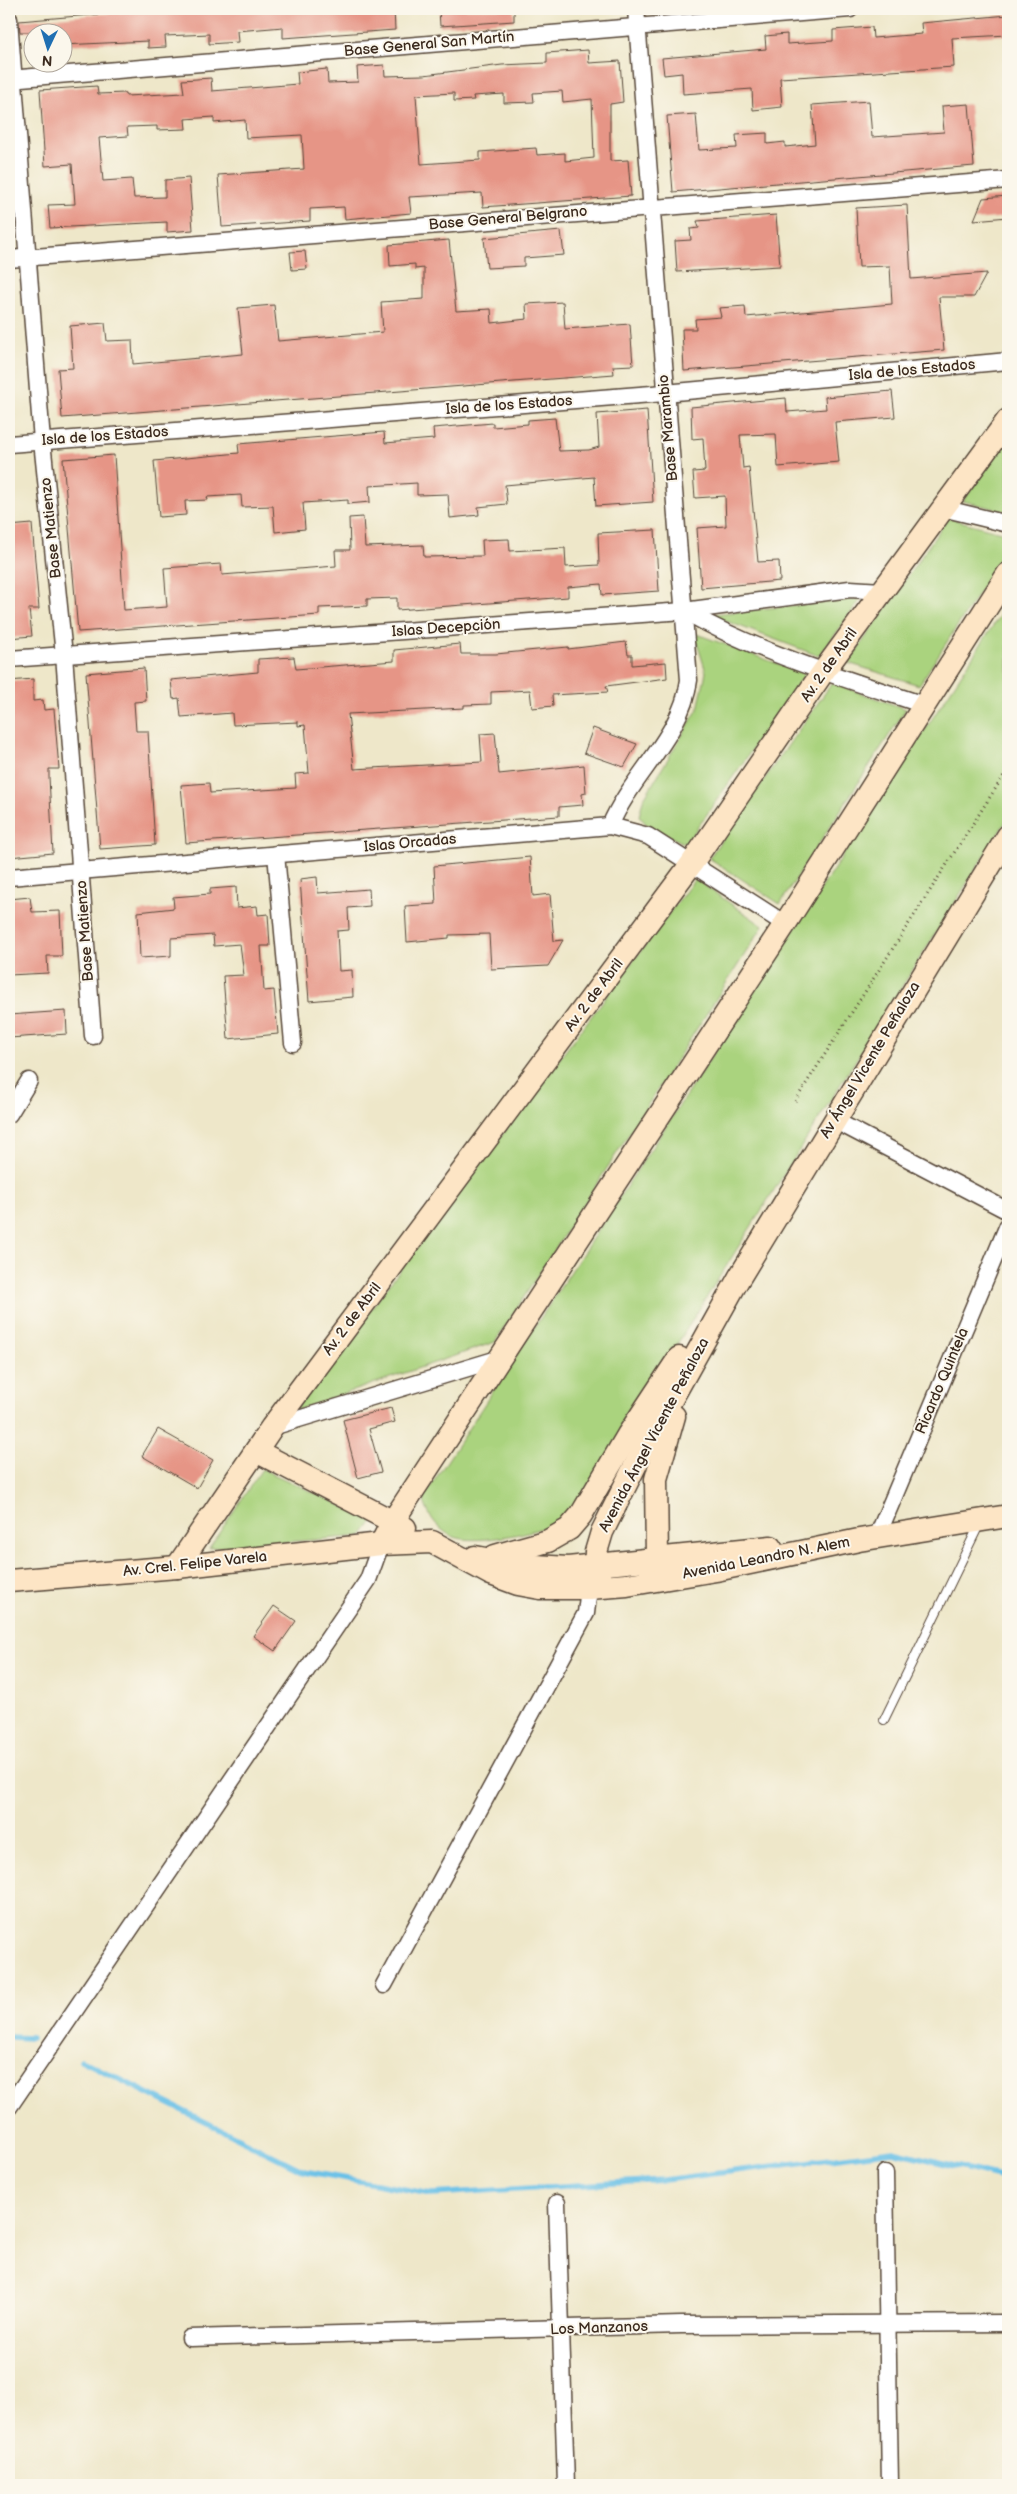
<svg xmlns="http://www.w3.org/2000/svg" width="1017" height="2494" font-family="'Balsamiq Sans',sans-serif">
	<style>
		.green { fill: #aad37e; stroke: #727e4e }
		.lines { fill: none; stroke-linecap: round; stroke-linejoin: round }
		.stream { stroke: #6ac1e7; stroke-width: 5.5 }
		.building { fill: #e69586; fill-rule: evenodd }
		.lane-casing { stroke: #564638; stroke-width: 10 }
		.street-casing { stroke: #564638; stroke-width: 19 }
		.secondary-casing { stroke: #564638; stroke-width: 25 }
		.path { stroke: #564638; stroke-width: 3; stroke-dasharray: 1 4; stroke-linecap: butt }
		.lane { stroke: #fff; stroke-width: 8 }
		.street { stroke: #fff; stroke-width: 16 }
		.secondary { stroke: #fde5c5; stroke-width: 22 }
		.labels { text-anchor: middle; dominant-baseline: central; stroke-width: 4; stroke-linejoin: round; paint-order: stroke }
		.street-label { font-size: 15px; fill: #3b2a1e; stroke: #fbf7ec }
	</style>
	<rect width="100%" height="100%" fill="#fbf7ec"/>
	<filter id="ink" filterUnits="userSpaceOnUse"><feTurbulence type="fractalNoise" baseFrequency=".02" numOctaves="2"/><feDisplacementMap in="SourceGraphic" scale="10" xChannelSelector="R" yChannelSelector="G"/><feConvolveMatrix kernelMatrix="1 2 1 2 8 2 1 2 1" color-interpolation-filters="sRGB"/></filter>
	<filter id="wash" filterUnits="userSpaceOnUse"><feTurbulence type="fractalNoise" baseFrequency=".0096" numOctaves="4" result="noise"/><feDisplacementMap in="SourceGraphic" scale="20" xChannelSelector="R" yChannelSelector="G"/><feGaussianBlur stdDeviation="1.12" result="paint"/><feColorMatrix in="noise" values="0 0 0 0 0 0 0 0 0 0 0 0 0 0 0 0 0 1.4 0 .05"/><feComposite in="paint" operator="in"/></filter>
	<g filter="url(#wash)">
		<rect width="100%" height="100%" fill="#eee7c9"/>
		<g class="green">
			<path d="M1008,438V512L963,501Z"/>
			<path d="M948,518L1008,534V548L919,685L848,663Z"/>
			<path d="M862,598L819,656L710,615L715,614Z"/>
			<path d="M1008,614V818L571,1513C565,1517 558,1523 551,1525C531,1533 472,1546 452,1536C436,1529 427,1513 423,1498L1000,615Z"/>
			<path d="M694,633L805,674L686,844L649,827L639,816L643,800L698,709L706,672Z"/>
			<path d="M832,683L906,709L780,904L709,858Z"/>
			<path d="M695,879L763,926L495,1342L294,1411Z"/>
			<path d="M262,1469L374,1520L362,1536L209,1548Z"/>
		</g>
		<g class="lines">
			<g class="stream">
				<path d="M9,2037L31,2038"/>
				<path d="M81,2060L304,2171L431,2194L664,2180L893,2151L1008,2179"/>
			</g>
		</g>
		<g id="blocks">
			<g class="building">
				<path d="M161,9H394L395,30L283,38V27L237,31L238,42L209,44V34L165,36L166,47L148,48V41L62,45V32H20L19,21Z"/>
				<path d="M439,9H514V21L440,26Z"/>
				<path d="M1008,15V35L952,38L954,67L780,78L782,107L753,110L752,89L683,94L682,73L664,75L662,58L766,49L765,36L787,34V44L833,41V30L872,27L873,38L922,34L921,23Z"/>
				<path d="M588,50L589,63L620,61L623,102L610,104V161L628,160L631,196L483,207L482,193L409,197L411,213L345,219L344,207L310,209V221L222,227L218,175L304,169L302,135L246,138L245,120L214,123V117L185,119L186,129L157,130V126L127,127L128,136L99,138L103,181L132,179L134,198L165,197V180L189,178L193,230L167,232V222L50,228L48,205L75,204L72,164L45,166L40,90L97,86L98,94L125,93L126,96L184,93L182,80L211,78L212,91L298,84L297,72L327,69L328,83L358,82L357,67L384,65L385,76L424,75L502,65L547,63V53ZM562,91L563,102L592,99L594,158L565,161V153L537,155L536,148L480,152V160L421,164L416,95L454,93V101L474,100L473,96L504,94V103L534,102L533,93Z"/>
				<path d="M869,101L872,137L944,132L942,106L969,104L974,166L673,192L667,116L696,114L699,150L737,148L736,135L767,133V144L785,142V147L815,144L812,105Z"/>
				<path d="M1008,196V217L974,220L983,198Z"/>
				<path d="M907,205L911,279L987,273L974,297H939L944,350L684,371L682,329H696L695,319L721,317L719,308L745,306L746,317L892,304L890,266L859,267L856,208Z"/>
				<path d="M776,215L780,266L677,272L675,241L691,240L690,229L699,228L697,221Z"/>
				<path d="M561,231L564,255L524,258V266L487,268L484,238Z"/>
				<path d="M449,240L456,311L491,309L492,323L527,319L526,304L563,302L565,329L630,324L633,365L613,366L614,374L62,418L58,369L73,368L70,326L105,323L107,341L132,340L133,364L243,354L238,308L274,305L278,341L383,332L381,302L424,299V268L415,269V264L390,266L389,245Z"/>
				<path d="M305,251L307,269L292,270L290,252Z"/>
				<path d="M892,391L895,417L835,422L839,462L778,467L776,434L740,435L743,468L749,467L758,562L779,561L780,581L701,588L697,528L726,526L725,496L695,498L693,472L705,471L703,438L692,439L691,407L786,398L787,412L826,409L825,397Z"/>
				<path d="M647,410L653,502L596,506L594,477L505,485L507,504L478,507L479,515L450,518L448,494L417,495V483L369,486L370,502L348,504V500L303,503L305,529L275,532L273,506L242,507L241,495L207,497L208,500L185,501L186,515L159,517L154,461L239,453L238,444L384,432L385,443L434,439L433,428L493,423V427L528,424V420L555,418L559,451L589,450L599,447L597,414Z"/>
				<path d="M114,455L124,610L167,607L164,568L221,564L222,575L336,566L335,550H350L349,518L363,517L365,547L423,545L424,557L483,556L482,540L509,539L510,551L565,548L566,567L599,565L598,533L655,530L659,591L602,595L601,584L568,587V597L397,610V598L367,599V606L319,608V615L78,632L63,459Z"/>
				<path d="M32,524L39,609H29L32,636L9,638V526Z"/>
				<path d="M626,642L628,655H632V665L666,662L667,678L606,686L608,692L552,695L553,706L532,708L530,690L491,692V704L464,705V708L348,714L354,769L482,762L480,734L495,733L499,774L584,765L586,793L582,794L583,805L559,807V816L186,843L181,785L209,783L210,793L296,788L295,774L309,773L305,725L298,726V722L233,725L232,713L181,717L179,698L173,699L171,680L258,672V659L294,657L296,669L394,661V650L426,647L460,644L461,654H496L568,647V649Z"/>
				<path d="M144,668L146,701L134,702L136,731H148L155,845L100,849L86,673Z"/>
				<path d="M33,679V701L43,700L44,710L54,709L59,769H49V777L53,853L9,857V681Z"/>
				<path d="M593,728L637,744L624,767L584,753Z"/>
				<path d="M530,857L533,896L550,894L554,941L563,940L548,966L491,969L489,934L449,935V938L407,942L405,906L436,904L434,866Z"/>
				<path d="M317,877L318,893L369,889L370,906L348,908L349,930L337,931L339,971L352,970L353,997L309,1001L300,879Z"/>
				<path d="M236,887L237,908L257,906L258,915L268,914L270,946H261L264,991L274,990L278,1034L228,1039L223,976L244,975L240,944L214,946L213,935L171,938V956L140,958L138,912L174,908L173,897L210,894V889Z"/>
				<path d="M30,897L32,912L60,911L62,956H47L48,973L9,975V899Z"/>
				<path d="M66,1011L67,1034L9,1038V1015Z"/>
				<path d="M391,1408L395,1422L369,1429L381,1472L358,1478L343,1420Z"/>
				<path d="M158,1429L213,1460L197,1488L142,1456Z"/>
				<path d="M274,1606L296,1621L275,1651L253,1636Z"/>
			</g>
		</g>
	</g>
	<g filter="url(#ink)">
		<use href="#blocks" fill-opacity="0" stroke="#564638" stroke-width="1"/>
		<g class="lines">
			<g class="lane-casing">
				<path id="lane" d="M884,1720L979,1525"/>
			</g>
			<g class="street-casing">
				<g id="street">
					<path d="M9,19L42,441L64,655L93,1036"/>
					<path d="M9,79L850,9"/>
					<path d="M9,259L1008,180"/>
					<path d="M9,444L665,393L1008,361"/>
					<path d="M942,508L1008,524"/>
					<path d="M684,611C759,653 843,678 924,705"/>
					<path d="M9,659L684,611L850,589L882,591"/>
					<path d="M610,826C631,775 682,736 689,680L636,9"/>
					<path d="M276,854L293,1043"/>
					<path d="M9,877L610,826L648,836L785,924"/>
					<path d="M9,1114L29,1081"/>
					<path d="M834,1120L1008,1211"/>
					<path d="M272,1427L501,1358"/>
					<path d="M877,1537L1008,1225"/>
					<path d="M384,1985L586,1613L589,1588"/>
					<path d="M9,2107L368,1580L381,1544"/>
					<path d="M885,2173L890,2485"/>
					<path d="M557,2203L566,2485"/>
					<path d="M190,2338L681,2325L1008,2323"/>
				</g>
			</g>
			<g class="secondary-casing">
				<g id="secondary">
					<path d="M256,1451L405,1528"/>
					<path d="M381,1544L393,1521L785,924L1008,574"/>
					<path d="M495,1556L548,1541L569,1529L581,1515L628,1435L679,1358"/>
					<path d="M475,1557L519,1565L568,1568L771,1547"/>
					<path d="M177,1567L272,1427L692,863L823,672L1008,420"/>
					<path d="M651,1572L657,1559L656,1479L674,1416"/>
					<path d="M9,1581L177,1567L381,1544L432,1542L491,1574L518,1584L540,1588H589L627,1585L716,1570L859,1540L1008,1516"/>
					<path d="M606,1586L601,1582L595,1566L596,1552L602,1532L642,1452L739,1278L1008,836"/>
				</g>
			</g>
			<path class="path" d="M795,1101L1008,769"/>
			<use href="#lane" class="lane"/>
			<use href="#street" class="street"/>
			<use href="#secondary" class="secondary"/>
		</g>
	</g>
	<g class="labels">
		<g class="street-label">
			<text transform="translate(429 44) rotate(-5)">Base General San Martín</text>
			<text transform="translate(508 218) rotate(-5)">Base General Belgrano</text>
			<text transform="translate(912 370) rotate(-5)">Isla de los Estados</text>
			<text transform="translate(509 405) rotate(-4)">Isla de los Estados</text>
			<text transform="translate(668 428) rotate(-95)">Base Marambio</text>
			<text transform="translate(105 436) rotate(-4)">Isla de los Estados</text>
			<text transform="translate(51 528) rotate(-96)">Base Matienzo</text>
			<text transform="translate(446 628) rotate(-4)">Islas Decepción</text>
			<text transform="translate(829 665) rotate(-55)">Av. 2 de Abril</text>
			<text transform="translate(410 843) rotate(-5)">Islas Orcadas</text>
			<text transform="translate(85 931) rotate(-94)">Base Matienzo</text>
			<text transform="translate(594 995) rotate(-53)">Av. 2 de Abril</text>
			<text transform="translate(870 1060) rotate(-59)">Av Ángel Vicente Peñaloza</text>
			<text transform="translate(352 1319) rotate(-53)">Av. 2 de Abril</text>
			<text transform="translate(942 1381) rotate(-67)">Ricardo Quintela</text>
			<text transform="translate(654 1435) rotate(-62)">Avenida Ángel Vicente Peñaloza</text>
			<text transform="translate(766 1558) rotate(-11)">Avenida Leandro N. Alem</text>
			<text transform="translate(195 1564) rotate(-6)">Av. Crel. Felipe Varela</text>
			<text transform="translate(599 2328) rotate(-2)">Los Manzanos</text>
		</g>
	</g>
	<rect width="1017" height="2494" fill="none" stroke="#fbf7ec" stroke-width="30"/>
	<g transform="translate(48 48) rotate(184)"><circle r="24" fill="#fbf7ec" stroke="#aea59a"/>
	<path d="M0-4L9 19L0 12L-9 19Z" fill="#1f6fb2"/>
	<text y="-8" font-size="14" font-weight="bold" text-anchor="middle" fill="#3b2a1e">N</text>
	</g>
</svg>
